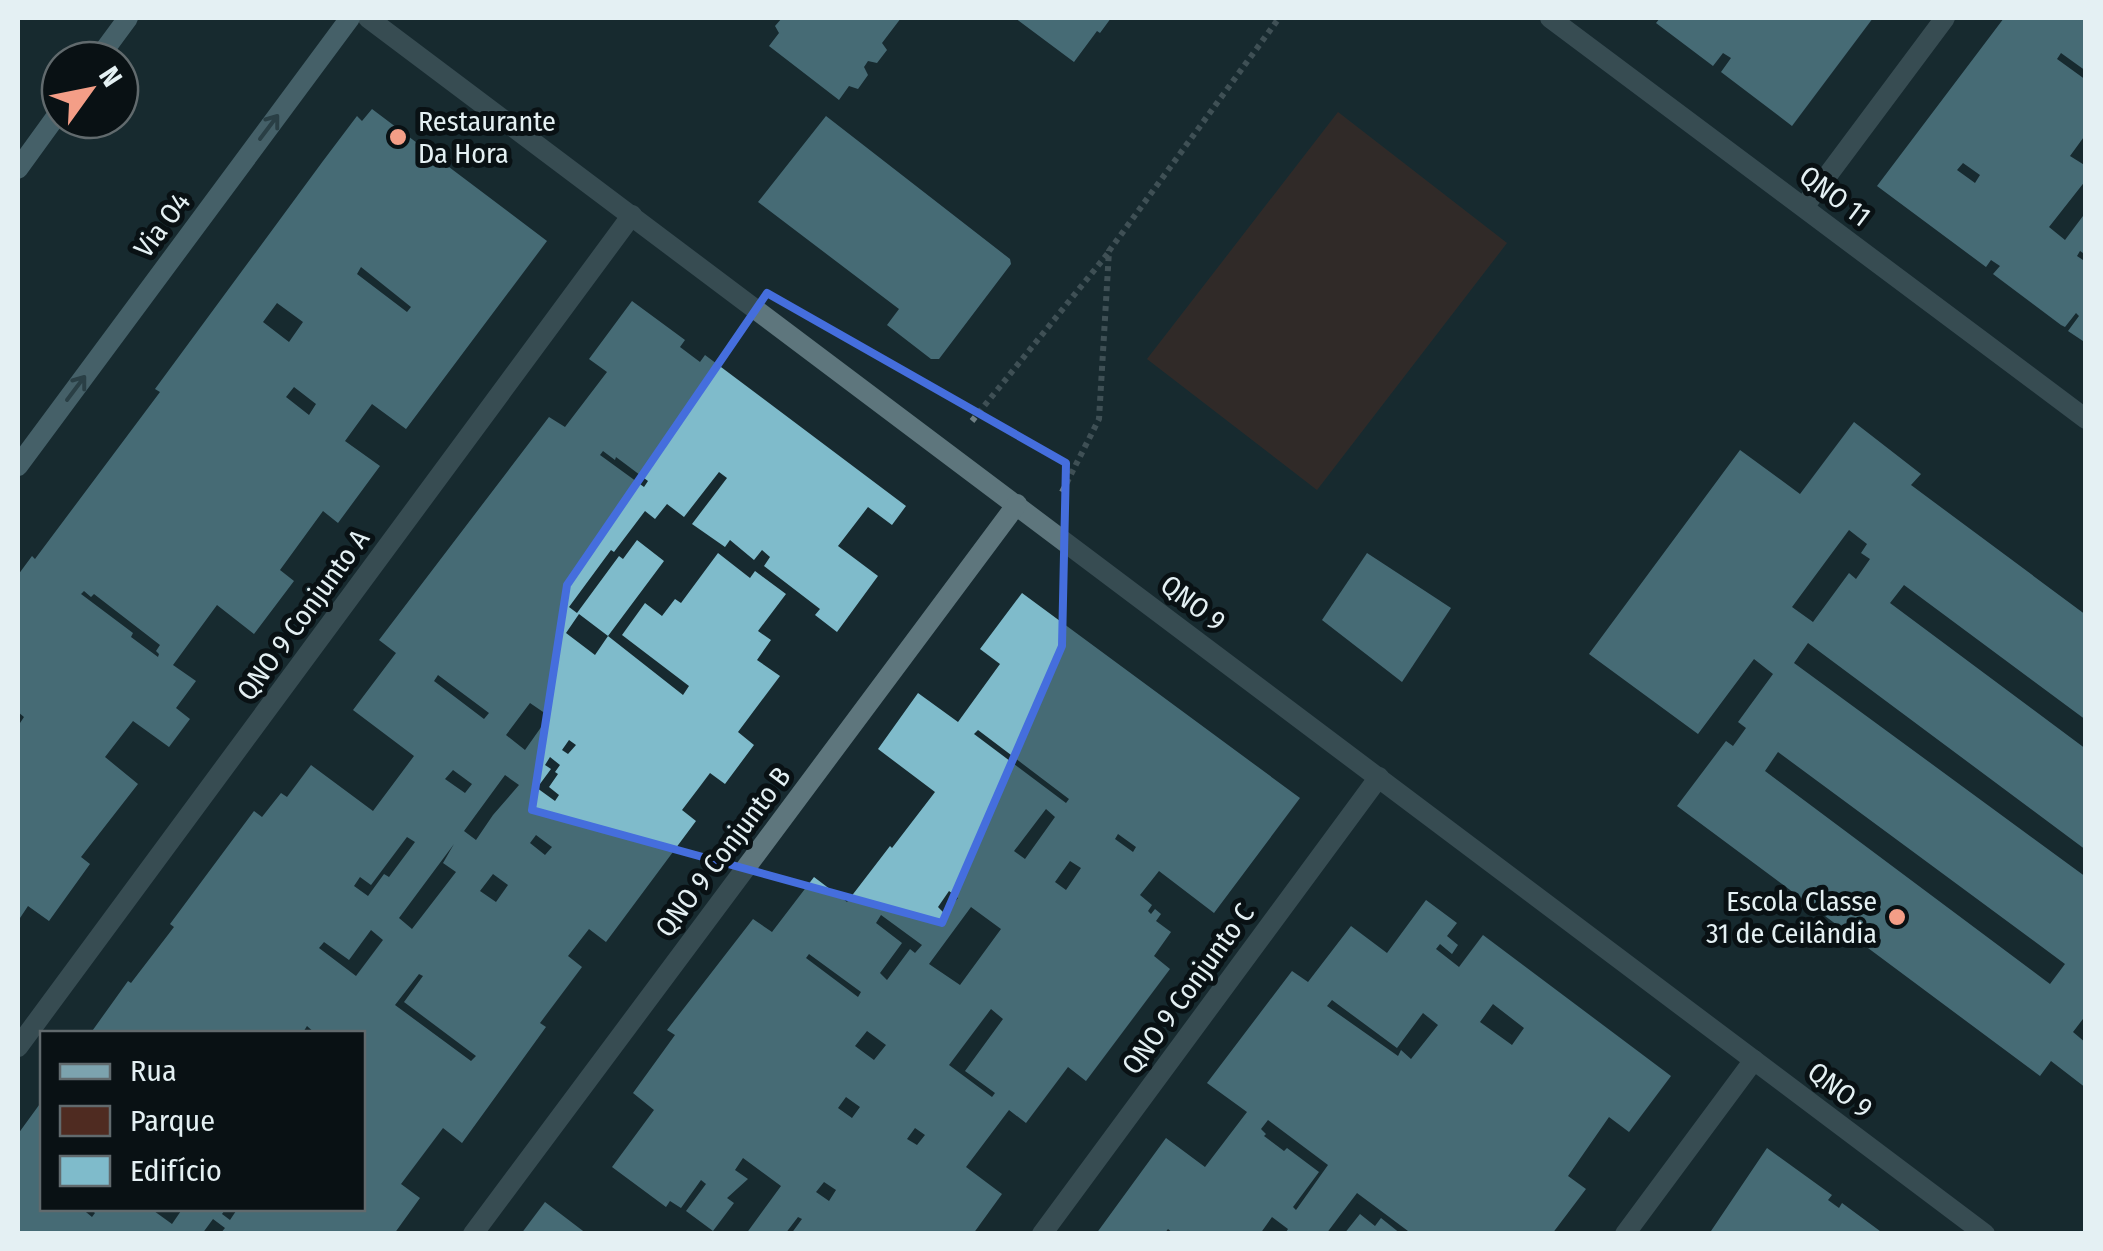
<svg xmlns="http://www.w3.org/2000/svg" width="2103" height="1251" font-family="'Fira Sans Condensed',sans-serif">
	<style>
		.green { fill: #4f2b21 }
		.building { fill: #7fbbcb; fill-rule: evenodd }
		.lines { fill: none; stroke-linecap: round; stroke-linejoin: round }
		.path { stroke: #6f7f84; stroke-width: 6; stroke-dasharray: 5 5; stroke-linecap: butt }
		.minor { stroke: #5e767d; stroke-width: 20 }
		.secondary { stroke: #7ca3ae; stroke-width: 20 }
		.oneway { stroke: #425a61 }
		.marked { fill: none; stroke: #456edd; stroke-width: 8; stroke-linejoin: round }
		.poi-dot { fill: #f49e87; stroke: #091114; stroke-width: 4 }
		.labels { text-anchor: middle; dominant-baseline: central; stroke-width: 10; stroke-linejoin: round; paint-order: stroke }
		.poi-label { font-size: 28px; fill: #e4f0f3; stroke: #091114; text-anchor: start }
		.street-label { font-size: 28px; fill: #e4f0f3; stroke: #091114 }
	</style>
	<rect width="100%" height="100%" fill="#172a30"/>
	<path class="green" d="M1338,112L1507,243L1317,490L1147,359Z"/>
	<g class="building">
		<path d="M782,18H901L882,43L887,50L877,63L868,61L864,67L868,75L858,89L849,86L839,100L769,46L779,33L775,26Z"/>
		<path d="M1015,18H1111L1100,33L1097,31L1074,62Z"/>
		<path d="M1660,18H1873L1792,126L1721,72L1731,58L1723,53L1713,66L1656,23Z"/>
		<path d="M2004,18H2086V71L2061,53L2057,59L2086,80V134L2070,156L2086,166V180L2049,227L2065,240L2086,212V255L2080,251L2077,256L2086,262V343L2068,331L2079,316L2076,313L2065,327L2061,325L1993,274L2000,266L1991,260L1986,267L1877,186ZM1963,163L1980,175L1975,183L1957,170Z"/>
		<path d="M372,109L547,241L406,429L372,404L345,441L380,466L338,523L323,511L280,570L294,581L254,634L217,605L173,665L196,681L176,708L190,719L169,747L133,721L105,757L138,784L81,857L90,864L49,921L28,906L18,921V726L24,717L18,712V575L32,556L35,559L160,392L155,389L323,161L357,116L362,121ZM361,267L411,307L407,312L357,274ZM277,303L303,322L289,342L263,322ZM294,387L316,404L309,415L286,397ZM84,591L91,597L94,594L160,645L156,651L159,654L158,657L131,637L133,633L81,594Z"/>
		<path d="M826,116L1010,259L1011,264L939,359H931L887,325L899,309L758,202Z"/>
		<path d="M632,301L685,340L680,347L700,362L705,355L906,506L892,525L868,507L838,546L878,576L837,632L815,615L820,609L764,566L770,557L762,550L754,560L730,540L725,547L692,524L727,478L719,472L684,517L667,504L655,519L645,511L614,552L611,550L569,607L577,613L619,556L623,559L637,540L664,561L608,636L579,614L566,633L595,655L608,636L683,695L689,686L622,635L645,603L662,616L675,599L681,603L718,553L750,578L755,571L786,594L758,631L771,640L757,660L780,676L738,732L754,745L725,784L710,773L698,789L682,810L696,821L606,942L589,929L568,956L582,967L540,1023L546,1027L462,1143L443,1128L401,1184L420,1198L394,1234H220L225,1228L213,1219L202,1234H18V1134L42,1101V1208H81L92,1217L95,1213L90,1208H156L154,1211L172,1224L183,1208H226L222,1214L230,1220L238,1208H362V1034H316L307,1026L302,1034H90L128,981L131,983L174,927L170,924L254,811L262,817L281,793L287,797L311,765L373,811L414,756L353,710L396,653L379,640L549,417L565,427L607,372L589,359ZM603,451L615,460L616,457L648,481L644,487L600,455ZM438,675L489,713L484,719L434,681ZM530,703L549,716L525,750L506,735ZM569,740L576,745L568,754L562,750ZM550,757L560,765L555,772L558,774L549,787L559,795L555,801L537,788L551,769L545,765ZM453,770L472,784L465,793L445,779ZM505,775L519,785L493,815L476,840L464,831ZM536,835L552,847L545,855L530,843ZM407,837L415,842L389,877L384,874L368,896L354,886L360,877L371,885ZM454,844L443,863L456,872L412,929L399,918ZM493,874L508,885L496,902L480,891ZM371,930L383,940L356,976L319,948L324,942L349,960ZM419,974L423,976L404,1002L476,1056L471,1061L395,1005Z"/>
		<path d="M1854,422L1921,474L1911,485L2086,615V720L1904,585L1890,603L2086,749V850L1808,643L1794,663L2086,877V1004L2083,1007L2086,1009V1015L2073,1032L2086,1043V1088L2051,1061L2040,1076L1677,806L1726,741L1733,746L1746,728L1738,722L1773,674L1754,659L1698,734L1589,654L1740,450L1800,494ZM1849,530L1867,544L1861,553L1870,559L1856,579L1849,573L1813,622L1792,607ZM1778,752L2065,964L2050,984L1765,771Z"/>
		<path d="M1367,553L1451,608L1402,682L1322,620Z"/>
		<path d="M1022,593L1300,798L1214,913L1159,871L1140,895L1152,905L1148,911L1151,914L1155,909L1161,914L1156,921L1171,932L1154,956L1170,969L1086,1081L1068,1067L1026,1123L1009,1110L966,1167L1002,1194L973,1234H791L802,1219L798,1217L785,1234H746L781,1186L743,1158L735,1170L748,1179L727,1198L734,1203L713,1231L686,1211L706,1184L701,1180L681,1208L670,1201L666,1207L612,1167L654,1110L633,1093L675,1035L667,1030L753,919L772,932L814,877L847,902L890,846L892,848L935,792L878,749L918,693L958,722L1000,664L980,649ZM978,730L1069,799L1066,803L974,734ZM1046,809L1055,817L1025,859L1014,851ZM1118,834L1136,847L1133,852L1115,839ZM1070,861L1081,868L1066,890L1055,882ZM949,891L958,898L945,914L938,907ZM971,907L1001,929L960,985L929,964ZM881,915L922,945L915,953L910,949L887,980L880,973L902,943L876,923ZM809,954L861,992L858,997L806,958ZM991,1009L1003,1019L965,1071L995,1093L992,1097L949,1065ZM867,1031L886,1045L874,1060L855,1046ZM846,1097L860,1107L852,1118L838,1108ZM915,1128L925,1135L917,1145L907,1139ZM824,1182L836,1190L829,1201L816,1192Z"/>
		<path d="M1426,900L1457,923L1447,936L1458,945L1452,954L1440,944L1436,949L1459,967L1483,935L1671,1076L1629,1132L1609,1117L1568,1176L1586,1189L1552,1234H1412L1357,1193L1326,1234H1285L1288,1229L1272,1217L1260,1234H1174L1168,1229L1164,1234H1096L1166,1138L1205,1167L1247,1112L1207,1083L1292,971L1308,982L1351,926L1387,953ZM1332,1000L1397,1048L1423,1013L1438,1025L1411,1059L1401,1050L1398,1056L1327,1006ZM1493,1004L1524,1028L1512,1045L1480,1022ZM1268,1120L1328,1165L1296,1210L1293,1207L1319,1172L1287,1148L1284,1151L1264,1136L1266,1134L1261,1129Z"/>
		<path d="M1767,1148L1832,1195L1828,1200L1839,1208L1842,1203L1884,1234H1709Z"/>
		<path d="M545,1202L587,1234H521Z"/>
		<path d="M1360,1214L1375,1226L1381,1218L1401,1234H1344Z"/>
	</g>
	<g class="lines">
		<g class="path">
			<path d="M972,421L1109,252"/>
			<path d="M1062,492L1099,419L1109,251L1279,18"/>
		</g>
		<g class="minor">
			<path d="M368,18L1985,1234"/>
			<path d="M1550,18L2086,419"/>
			<path d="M1804,207L1945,18"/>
			<path d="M18,1047L632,215"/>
			<path d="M473,1234L1017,504"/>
			<path d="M1042,1234L1379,777"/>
			<path d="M1625,1234L1754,1060"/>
		</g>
		<g class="secondary">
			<path d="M97,60L128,18"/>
			<path d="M18,169L60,111"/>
			<path d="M18,466L350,18"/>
		</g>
	</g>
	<defs><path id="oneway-shaft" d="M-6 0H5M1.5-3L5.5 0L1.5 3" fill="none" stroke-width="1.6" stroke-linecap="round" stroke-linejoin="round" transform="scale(2.5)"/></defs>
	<g class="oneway">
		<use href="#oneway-shaft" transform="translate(269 127) rotate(-53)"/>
		<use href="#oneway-shaft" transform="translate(76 388) rotate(-53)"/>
	</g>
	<path d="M0 0H2103V1251H0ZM767,293L1066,463L1062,646L942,923L532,810L567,585Z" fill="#172a30" fill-opacity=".55" fill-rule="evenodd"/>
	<path class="marked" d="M767,293L1066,463L1062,646L942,923L532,810L567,585Z"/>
	<g class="poi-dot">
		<circle cx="398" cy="137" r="10"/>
		<circle cx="1897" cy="917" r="10"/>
	</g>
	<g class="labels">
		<g class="poi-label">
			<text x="418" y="121">Restaurante<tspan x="418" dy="32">Da Hora</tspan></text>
			<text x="1877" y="901" text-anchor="end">Escola Classe<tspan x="1877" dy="32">31 de Ceilândia</tspan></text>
		</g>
		<g class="street-label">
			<text transform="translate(1835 196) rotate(37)">QNO 11</text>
			<text transform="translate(162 225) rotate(-53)">Via O4</text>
			<text transform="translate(1193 603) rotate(37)">QNO 9</text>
			<text transform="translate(303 615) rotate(-54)">QNO 9 Conjunto A</text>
			<text transform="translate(723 852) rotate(-53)">QNO 9 Conjunto B</text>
			<text transform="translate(1188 989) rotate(-54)">QNO 9 Conjunto C</text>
			<text transform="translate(1840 1090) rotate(37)">QNO 9</text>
		</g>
	</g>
	<rect width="2103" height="1251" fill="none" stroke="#e4f0f3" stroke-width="40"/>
	<rect x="40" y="1031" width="325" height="180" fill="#091114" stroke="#616a6d" stroke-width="2.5"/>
	<rect x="60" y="1064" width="50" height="15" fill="#7ca3ae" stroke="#616a6d" stroke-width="2.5"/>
	<text x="130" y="1081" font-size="30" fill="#e4f0f3">Rua</text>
	<rect x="60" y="1106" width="50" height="30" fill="#4f2b21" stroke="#616a6d" stroke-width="2.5"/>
	<text x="130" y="1131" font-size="30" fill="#e4f0f3">Parque</text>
	<rect x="60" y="1156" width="50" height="30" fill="#7fbbcb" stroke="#616a6d" stroke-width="2.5"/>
	<text x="130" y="1181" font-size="30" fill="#e4f0f3">Edifício</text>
	<g transform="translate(90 90) rotate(57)"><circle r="48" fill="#091114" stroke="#616a6d" stroke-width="2.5"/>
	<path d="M0-8L18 38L0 25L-18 38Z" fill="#f49e87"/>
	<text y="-15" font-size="28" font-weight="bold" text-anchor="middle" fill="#e4f0f3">N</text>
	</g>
</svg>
